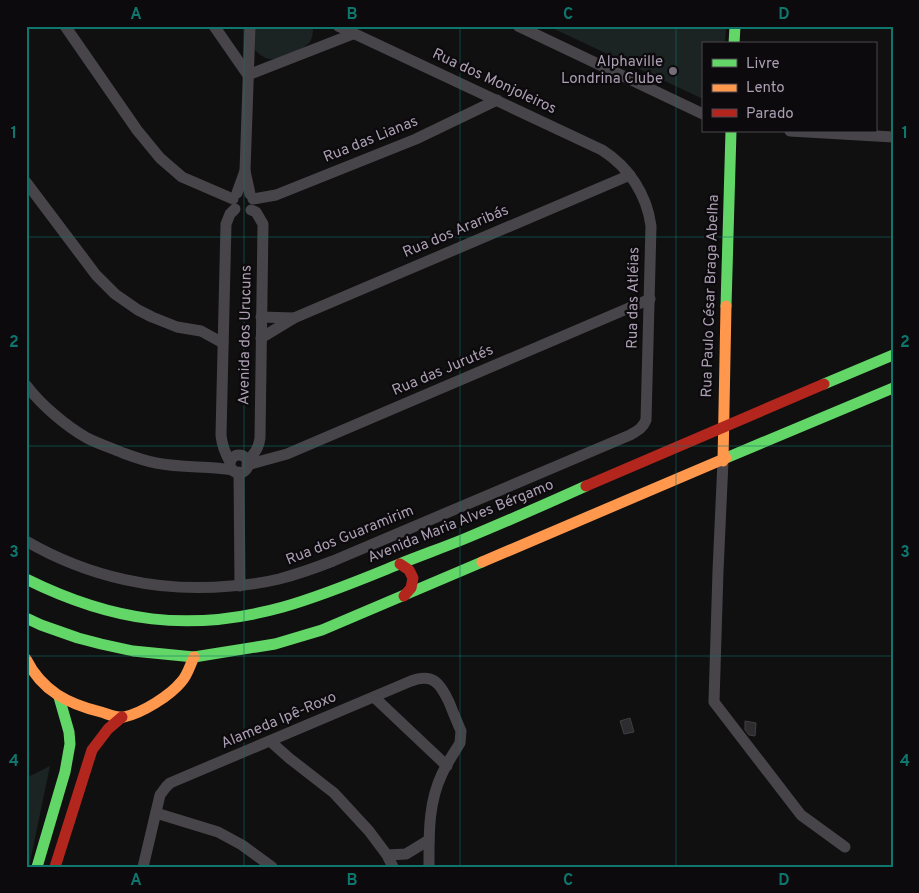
<svg xmlns="http://www.w3.org/2000/svg" width="919" height="893" font-family="Overpass,sans-serif">
	<style>
		.green { fill: #1b2323 }
		.building { fill: #2d2c2f; stroke: #423e44 }
		.lines { fill: none; stroke-linecap: round; stroke-linejoin: round }
		.street { stroke: #48454a; stroke-width: 11 }
		.fast { stroke: #63d668; stroke-width: 11 }
		.slow { stroke: #ff974d; stroke-width: 11 }
		.jam { stroke: #b3261e; stroke-width: 11 }
		.grid { fill: none; stroke: #0f766e; stroke-width: 1; stroke-opacity: 0.55 }
		.poi-dot { fill: #756d7a; stroke: #0c0a0c; stroke-width: 2 }
		.labels { text-anchor: middle; dominant-baseline: central; stroke-width: 4.5; stroke-linejoin: round; paint-order: stroke }
		.poi-label { font-size: 15px; fill: #ab9fb3; stroke: #0c0a0c; text-anchor: end }
		.street-label { font-size: 15px; fill: #ab9fb3; stroke: #0c0a0c }
		.neatline { fill: none; stroke: #0f766e; stroke-width: 2 }
		.grid-label { font-size: 16px; text-anchor: middle; font-weight: bold; fill: #0f766e }
	</style>
	<rect width="100%" height="100%" fill="#101010"/>
	<g class="green">
		<path d="M255,26H313C313,31 313,37 310,42C304,50 284,55 274,59C266,60 261,56 255,50Z"/>
		<path d="M548,26H726L725,44H703V99Z"/>
		<path d="M50,766L29,867H26V778Z"/>
	</g>
	<g class="building">
		<path d="M630,718L634,732L624,734L620,721Z"/>
		<path d="M745,721L756,723L755,736L749,735L745,730Z"/>
	</g>
	<g class="lines">
		<g class="street">
			<path d="M65,26L137,130L160,158L182,177L233,199"/>
			<path d="M214,26L248,75"/>
			<path d="M518,26L703,114"/>
			<path d="M248,75L353,34"/>
			<path d="M790,131L893,137"/>
			<path d="M26,182L96,275L115,294L138,310L152,317L177,327L201,331L223,343"/>
			<path d="M237,193L245,171"/>
			<path d="M250,194L245,171L250,26"/>
			<path d="M253,199L276,195L416,139L497,100"/>
			<path d="M261,317L294,318"/>
			<path d="M261,338L294,318L630,175"/>
			<path d="M26,385C41,405 66,426 87,438C99,444 111,448 123,453C134,457 145,461 156,463C182,468 208,466 233,470"/>
			<circle cx="239" cy="464" r="9"/>
			<path d="M247,461C254,455 259,448 260,438L263,224L256,212L251,210"/>
			<path d="M723,461L718,571L714,702L801,815L845,847"/>
			<path d="M230,462C225,453 222,446 221,435L226,224L230,214L235,209"/>
			<path d="M247,465L287,454L650,299"/>
			<path d="M239,472L240,586"/>
			<path d="M26,541C88,577 159,593 231,586C247,585 263,583 279,579C298,574 315,568 333,561L630,435C637,431 643,428 646,420L651,226C647,195 629,167 602,150L338,26"/>
			<path d="M374,697L447,766"/>
			<path d="M270,741L289,758L334,793L369,831L387,855L393,867"/>
			<path d="M156,813L218,832L242,845L272,867"/>
			<path d="M387,855L406,854L429,840"/>
			<path d="M143,867L160,795L166,787L170,783L411,681C433,673 440,683 449,702C453,712 457,722 461,731L460,743C454,753 447,763 442,774C428,803 429,835 429,867"/>
		</g>
		<g class="fast">
			<path d="M734,44L735,26"/>
			<path d="M726,306L731,131"/>
			<path d="M824,384L893,355"/>
			<path d="M726,458L893,388"/>
			<path d="M26,579C113,622 189,633 283,607C322,596 360,580 397,565C419,556 442,548 464,539C505,522 546,504 586,486"/>
			<path d="M26,618L41,625L78,638L101,644L133,651L194,657L275,644L322,630L482,562"/>
			<path d="M37,867L65,772L70,744L69,732L59,697"/>
		</g>
		<g class="slow">
			<path d="M723,461L726,306"/>
			<path d="M482,562L726,458"/>
			<path d="M26,659C42,691 68,704 101,712C108,714 117,718 124,717C142,713 170,696 182,681C188,674 190,665 194,657"/>
		</g>
		<g class="jam">
			<path d="M586,486L824,384"/>
			<path d="M400,564L409,570L413,578L411,588L404,596"/>
			<path d="M55,867L92,750L108,729L122,717"/>
		</g>
	</g>
	<path class="grid" d="M244,26V867M460,26V867M676,26V867M26,237H893M26,446H893M26,656H893"/>
	<circle class="poi-dot" cx="673" cy="71" r="5"/>
	<g class="labels">
		<g class="poi-label">
			<text x="663" y="62">Alphaville<tspan x="663" dy="17">Londrina Clube</tspan></text>
		</g>
		<g class="street-label">
			<text transform="translate(494 82) rotate(25)">Rua dos Monjoleiros</text>
			<text transform="translate(371 140) rotate(-22)">Rua das Lianas</text>
			<text transform="translate(456 232) rotate(-23)">Rua dos Araribás</text>
			<text transform="translate(711 296) rotate(-88)">Rua Paulo César Braga Abelha</text>
			<text transform="translate(634 298) rotate(-89)">Rua das Atléias</text>
			<text transform="translate(246 335) rotate(-89)">Avenida dos Urucuns</text>
			<text transform="translate(443 371) rotate(-23)">Rua das Jurutés</text>
			<text transform="translate(461 522) rotate(-22)">Avenida Maria Alves Bérgamo</text>
			<text transform="translate(350 536) rotate(-22)">Rua dos Guaramirim</text>
			<text transform="translate(279 721) rotate(-23)">Alameda Ipê-Roxo</text>
		</g>
	</g>
	<rect width="919" height="893" fill="none" stroke="#0c0a0c" stroke-width="55"/>
	<rect x="702" y="42" width="175" height="90" fill="#0c0a0c" stroke="#4c464f"/>
	<rect x="712" y="59" width="25" height="8" fill="#63d668" stroke="#4c464f"/>
	<text x="746" y="68" font-size="15" fill="#ab9fb3">Livre</text>
	<rect x="712" y="84" width="25" height="8" fill="#ff974d" stroke="#4c464f"/>
	<text x="746" y="92" font-size="15" fill="#ab9fb3">Lento</text>
	<rect x="712" y="109" width="25" height="8" fill="#b3261e" stroke="#4c464f"/>
	<text x="746" y="118" font-size="15" fill="#ab9fb3">Parado</text>
	<rect x="28" y="28" width="864" height="838" class="neatline"/>
	<g class="grid-label">
		<text x="136" y="19">A</text>
		<text x="352" y="19">B</text>
		<text x="568" y="19">C</text>
		<text x="784" y="19">D</text>
		<text x="14" y="138">1</text>
		<text x="905" y="138">1</text>
		<text x="14" y="347">2</text>
		<text x="905" y="347">2</text>
		<text x="14" y="557">3</text>
		<text x="905" y="557">3</text>
		<text x="14" y="766">4</text>
		<text x="905" y="766">4</text>
		<text x="136" y="885">A</text>
		<text x="352" y="885">B</text>
		<text x="568" y="885">C</text>
		<text x="784" y="885">D</text>
	</g>
</svg>
